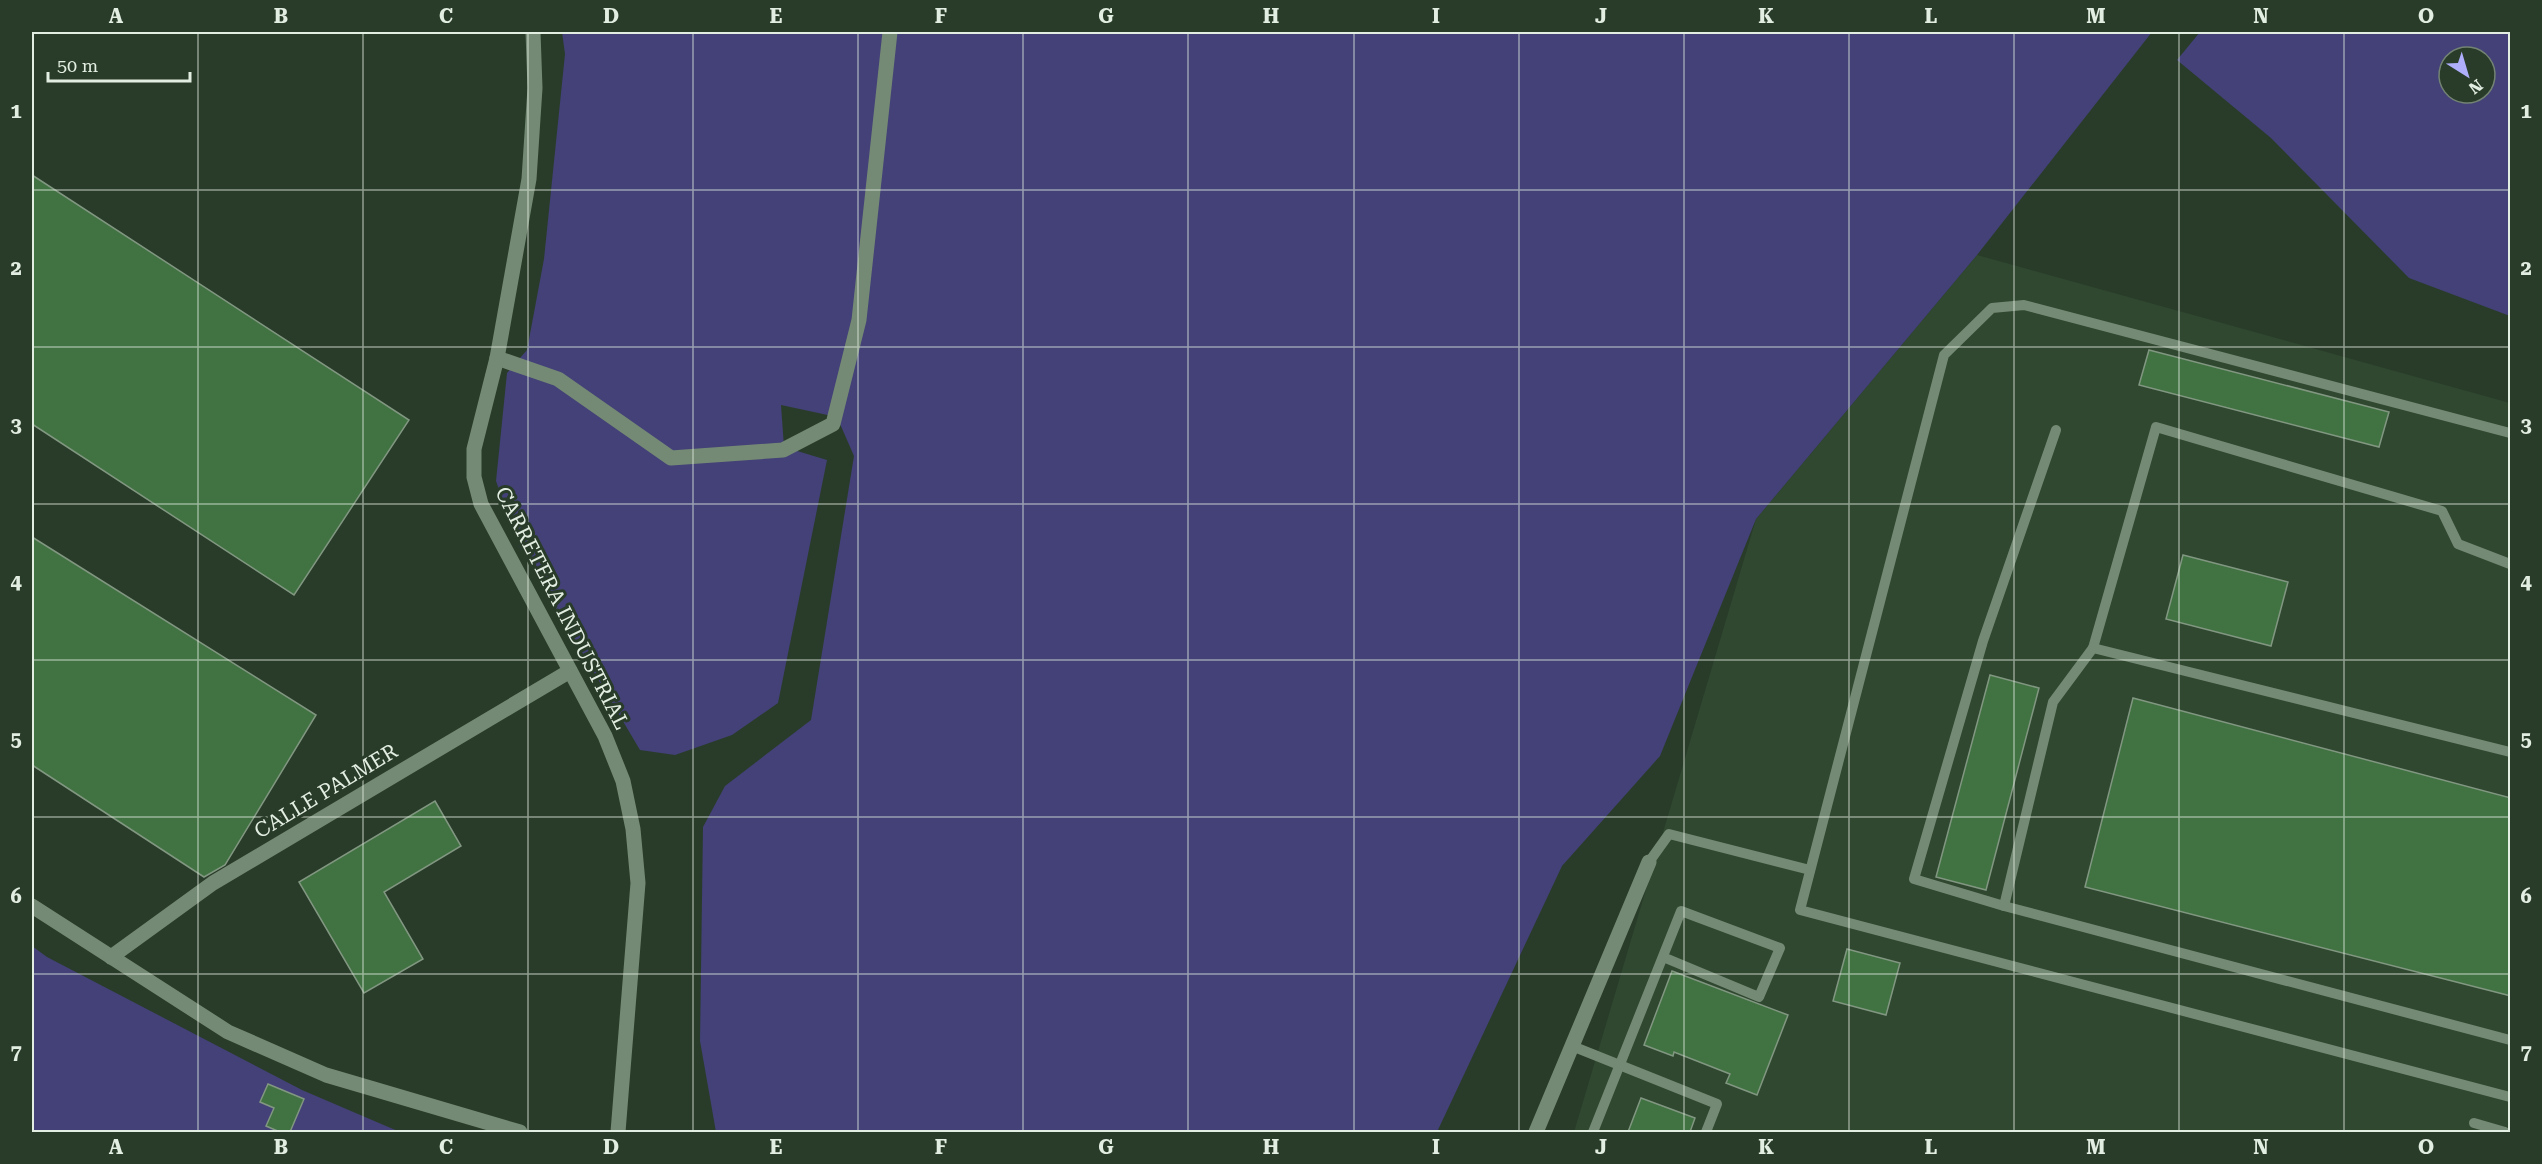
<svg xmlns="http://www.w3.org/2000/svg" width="2542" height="1164" font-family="'Roboto Serif',serif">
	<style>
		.built { fill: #304730 }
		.green { fill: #434177; fill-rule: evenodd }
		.building { fill: #417242; stroke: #819781; stroke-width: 1.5 }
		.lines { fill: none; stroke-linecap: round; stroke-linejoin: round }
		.service { stroke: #758a74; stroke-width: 10 }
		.minor { stroke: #758a74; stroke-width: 15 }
		.tertiary { stroke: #758a74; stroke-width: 15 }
		.grid { fill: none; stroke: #e3eee2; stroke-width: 1.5; stroke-opacity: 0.55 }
		.labels { text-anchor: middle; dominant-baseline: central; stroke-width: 6; stroke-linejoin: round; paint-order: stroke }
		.street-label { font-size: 21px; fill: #e3eee2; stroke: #293c29 }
		.neatline { fill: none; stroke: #e3eee2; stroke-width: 2 }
		.grid-label { font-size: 20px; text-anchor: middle; font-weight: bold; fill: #e3eee2 }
	</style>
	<rect width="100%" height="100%" fill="#293c29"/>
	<path class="built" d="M1977,255L2510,403V1132H1574L1756,519Z"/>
	<g class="green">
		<path d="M562,32H2152L1977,255L1756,519L1660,756L1562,866L1437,1132H716L700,1041L703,827L725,786L811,720L854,456L837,417L781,405L784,447L827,460L778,703L732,735L675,755L640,750L519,546L496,481L507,373L527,350L544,259L565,54Z"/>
		<path d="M2200,32H2510V316L2409,278L2271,138L2177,60ZM2449,57H2485V93H2449Z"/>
		<path d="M32,946L47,957L302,1090L400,1132H32Z"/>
	</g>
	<g class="building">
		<path d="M32,175L409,420L294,595L32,424Z"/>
		<path d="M2149,350L2389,412L2379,447L2139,385Z"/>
		<path d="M32,537L316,715L225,865L204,877L32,765Z"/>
		<path d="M2183,555L2288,582L2271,646L2166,619Z"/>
		<path d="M1990,675L2039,688L1986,890L1936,877Z"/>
		<path d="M2133,698L2511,798V996L2085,887Z"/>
		<path d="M435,801L461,846L384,892L423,959L364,993L299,882Z"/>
		<path d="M1847,949L1900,963L1886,1015L1833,1001Z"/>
		<path d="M1672,971L1788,1015L1757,1095L1726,1083L1730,1074L1674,1052L1673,1056L1644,1045Z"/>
		<path d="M268,1084L304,1099L290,1132H280L266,1126L274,1108L260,1102Z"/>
		<path d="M1641,1098L1695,1118L1690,1132H1628Z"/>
	</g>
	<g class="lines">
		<g class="service">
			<path d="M2056,430L1983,641L1914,879L2004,906L2510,1040"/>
			<path d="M2510,433L2024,305L1992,308L1944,355L1800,910L2510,1097"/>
			<path d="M2510,564L2458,544L2442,511L2156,427L2093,648L2510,752"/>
			<path d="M1649,862L1669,834L1810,870"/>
			<path d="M2004,906L2053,702L2093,648"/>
			<path d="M1572,1046L1717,1104L1706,1132"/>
			<path d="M2474,1123L2505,1132"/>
			<path d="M1593,1132L1681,911L1780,948L1759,997L1663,957"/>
		</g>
		<g class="minor">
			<path d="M497,358L558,379L671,458L783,450L833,424L859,320L890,32"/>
			<path d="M32,906L228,1032L326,1075L520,1132"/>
			<path d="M111,957L213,883L570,671"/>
			<path d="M1536,1132L1649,862"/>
		</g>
		<path class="tertiary" d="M533,32L535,88L529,179L497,358L474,449V477L481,504L605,736L623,781L633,829L638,883L618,1132"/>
	</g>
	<path class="grid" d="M198,32V1132M363,32V1132M528,32V1132M693,32V1132M858,32V1132M1023,32V1132M1188,32V1132M1354,32V1132M1519,32V1132M1684,32V1132M1849,32V1132M2014,32V1132M2179,32V1132M2344,32V1132M32,190H2510M32,347H2510M32,504H2510M32,660H2510M32,817H2510M32,974H2510"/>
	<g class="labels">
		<g class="street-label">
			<text transform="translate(562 608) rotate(63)">CARRETERA INDUSTRIAL</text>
			<text transform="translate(326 791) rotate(-31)">CALLE PALMER</text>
		</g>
	</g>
	<rect width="2542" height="1164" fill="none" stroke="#293c29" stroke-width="66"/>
	<g transform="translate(2467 75) rotate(143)"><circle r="28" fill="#293c29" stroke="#738373" stroke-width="1.5"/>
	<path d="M0-4.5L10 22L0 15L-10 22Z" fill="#aeaefa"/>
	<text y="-9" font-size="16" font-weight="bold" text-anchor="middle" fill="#e3eee2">N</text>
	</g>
	<path d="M48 72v9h142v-9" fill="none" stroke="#e3eee2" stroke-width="3"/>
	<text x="57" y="72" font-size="18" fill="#e3eee2" stroke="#293c29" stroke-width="4.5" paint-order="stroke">50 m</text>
	<rect x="33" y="33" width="2476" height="1098" class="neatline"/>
	<g class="grid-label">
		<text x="116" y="23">A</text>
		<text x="281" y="23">B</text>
		<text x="446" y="23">C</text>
		<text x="611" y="23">D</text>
		<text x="776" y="23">E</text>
		<text x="941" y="23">F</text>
		<text x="1106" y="23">G</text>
		<text x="1271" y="23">H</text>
		<text x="1436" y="23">I</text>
		<text x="1601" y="23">J</text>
		<text x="1766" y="23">K</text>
		<text x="1931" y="23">L</text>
		<text x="2096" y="23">M</text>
		<text x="2261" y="23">N</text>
		<text x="2426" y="23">O</text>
		<text x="16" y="118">1</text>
		<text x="2526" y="118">1</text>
		<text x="16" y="275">2</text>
		<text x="2526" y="275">2</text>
		<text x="16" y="432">3</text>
		<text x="2526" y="432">3</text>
		<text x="16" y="589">4</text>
		<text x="2526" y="589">4</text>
		<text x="16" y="746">5</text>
		<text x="2526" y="746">5</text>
		<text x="16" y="903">6</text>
		<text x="2526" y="903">6</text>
		<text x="16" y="1059">7</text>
		<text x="2526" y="1059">7</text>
		<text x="116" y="1154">A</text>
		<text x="281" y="1154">B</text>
		<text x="446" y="1154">C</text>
		<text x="611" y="1154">D</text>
		<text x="776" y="1154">E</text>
		<text x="941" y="1154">F</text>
		<text x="1106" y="1154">G</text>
		<text x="1271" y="1154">H</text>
		<text x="1436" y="1154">I</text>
		<text x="1601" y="1154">J</text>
		<text x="1766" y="1154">K</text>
		<text x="1931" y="1154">L</text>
		<text x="2096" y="1154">M</text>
		<text x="2261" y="1154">N</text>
		<text x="2426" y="1154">O</text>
	</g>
</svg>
